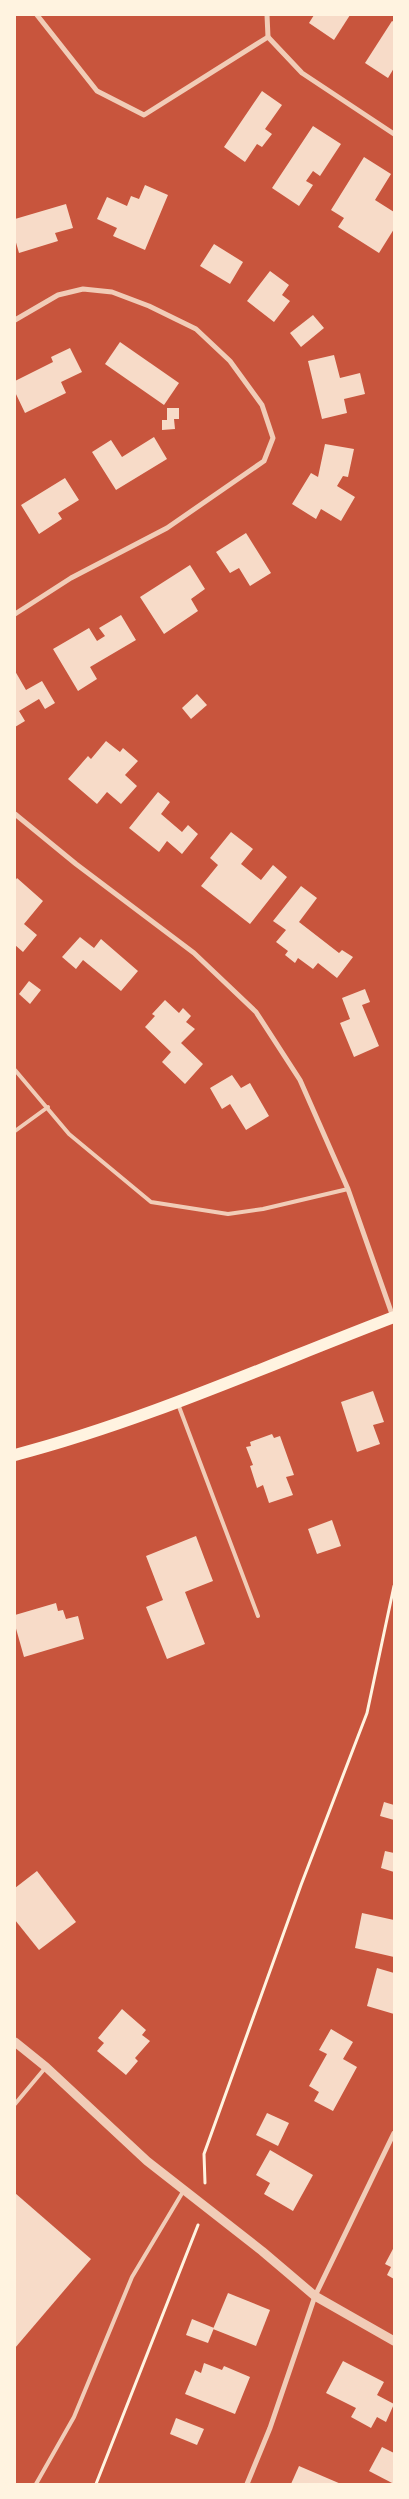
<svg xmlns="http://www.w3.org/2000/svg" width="409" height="2499" font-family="'IBM Plex Sans',sans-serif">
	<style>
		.building { fill: #f7dbc8 }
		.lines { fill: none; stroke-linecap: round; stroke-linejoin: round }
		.path { stroke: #fff3e0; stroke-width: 3 }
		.service { stroke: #f1ccb7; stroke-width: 4 }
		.minor { stroke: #f1ccb7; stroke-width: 5 }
		.tertiary { stroke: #f1ccb7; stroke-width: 9 }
		.primary { stroke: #fff3e0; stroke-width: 12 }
	</style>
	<rect width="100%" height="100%" fill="#c8553d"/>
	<g class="building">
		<path d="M314,15H350L334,40L309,23Z"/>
		<path d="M392,21L394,22V68L388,78L365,63Z"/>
		<path d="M262,91L282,105L265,129L272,134L262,147L257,144L245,162L224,147Z"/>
		<path d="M313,126L341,144L320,176L313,171L306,181L313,185L299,206L272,188Z"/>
		<path d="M364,157L391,174L375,200L394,212V229L379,253L338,227L344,218L331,210Z"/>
		<path d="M145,185L168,195L145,250L113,236L117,228L97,219L107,197L127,206L131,196L139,199Z"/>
		<path d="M66,204L73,228L55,233L58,241L19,253L15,239V219Z"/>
		<path d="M214,244L243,262L230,284L200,266Z"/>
		<path d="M270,271L289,285L282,295L290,301L274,322L247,301Z"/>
		<path d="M313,315L324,328L301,347L290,333Z"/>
		<path d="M120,342L179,383L164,405L105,364Z"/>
		<path d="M70,348L82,372L61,382L66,393L25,413L15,392V381L53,362L51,357Z"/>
		<path d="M334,355L340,378L360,373L365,394L344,399L347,413L322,419L308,361Z"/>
		<path d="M167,408H179V419H174L175,429L162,430V420H167Z"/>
		<path d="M154,437L167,459L116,490L92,452L111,440L122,457Z"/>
		<path d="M325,444L354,449L348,477L343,476L337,486L355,497L341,521L321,509L316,519L292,504L311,473L318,477Z"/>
		<path d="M65,478L79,500L58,513L62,519L39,534L21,505Z"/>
		<path d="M246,533L271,573L250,586L239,568L230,573L216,552Z"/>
		<path d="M190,565L205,589L191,599L198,611L164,634L140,597Z"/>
		<path d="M121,615L136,640L90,667L97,679L78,691L53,649L89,628L97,641L105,636L99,628Z"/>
		<path d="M15,671L26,690L42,681L55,703L45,709L39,699L19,711L25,721L15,727Z"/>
		<path d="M197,694L207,705L191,719L182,708Z"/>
		<path d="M106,741L120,752L123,748L138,761L125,775L137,786L121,804L107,792L97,804L68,779L88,756L91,759Z"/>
		<path d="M158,792L170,802L161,814L182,832L188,825L198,834L182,854L167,841L159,852L129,828Z"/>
		<path d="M231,832L253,849L241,864L261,880L273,865L287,877L250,924L201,886L218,865L210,858Z"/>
		<path d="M17,878L43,901L24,924L37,935L23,952L15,945V881Z"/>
		<path d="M301,886L317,898L299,922L339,953L342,950L353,957L337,978L318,963L313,969L298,958L295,963L285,955L288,951L276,942L286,930L273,921Z"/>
		<path d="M80,937L94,948L101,939L138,971L121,991L83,960L76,969L62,957Z"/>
		<path d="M29,981L41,990L30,1004L19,994Z"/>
		<path d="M365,989L370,1002L362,1005L379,1046L354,1057L340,1023L350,1019L342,998Z"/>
		<path d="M165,1000L179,1013L183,1008L191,1016L186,1022L195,1029L181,1043L203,1064L185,1084L162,1062L171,1052L145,1027L155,1016L152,1014Z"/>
		<path d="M232,1075L241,1088L250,1083L269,1116L246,1130L230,1104L222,1109L210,1088Z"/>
		<path d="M373,1391L384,1422L373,1425L380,1444L357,1452L341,1402Z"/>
		<path d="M272,1434L274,1438L280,1436L294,1475L286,1477L293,1495L269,1503L263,1485L257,1488L250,1466L253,1465L246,1447L251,1446L250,1442Z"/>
		<path d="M332,1520L341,1546L317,1554L308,1529Z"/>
		<path d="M196,1536L213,1581L185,1592L205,1644L167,1659L146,1607L163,1600L146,1556Z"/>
		<path d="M56,1603L58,1611L63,1610L66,1619L78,1616L84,1639L24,1657L15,1625V1615Z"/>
		<path d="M384,1802L394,1805V1820L380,1816Z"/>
		<path d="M385,1851L394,1853V1872L381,1868Z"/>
		<path d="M37,1871L76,1922L39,1950L15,1920V1888Z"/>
		<path d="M362,1913L394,1920V1957L355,1948Z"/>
		<path d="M377,1968L394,1973V2014L367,2006Z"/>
		<path d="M122,2009L146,2030L142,2035L150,2041L135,2058L138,2061L126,2075L97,2051L104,2043L98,2038Z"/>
		<path d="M331,2029L353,2042L343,2059L357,2067L333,2111L314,2101L319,2092L309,2086L327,2054L319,2050Z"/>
		<path d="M267,2113L289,2123L278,2146L256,2135Z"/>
		<path d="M270,2150L313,2175L293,2211L264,2194L270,2183L256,2175Z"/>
		<path d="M15,2193L91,2259L15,2348Z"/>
		<path d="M394,2247V2279L387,2275L391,2267L385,2264Z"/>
		<path d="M228,2293L270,2310L256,2346L213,2329Z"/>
		<path d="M192,2319L214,2328L208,2343L186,2335Z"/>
		<path d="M343,2361L384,2382L377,2395L394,2404L386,2422L377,2417L371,2428L351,2417L356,2408L326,2393Z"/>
		<path d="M204,2363L222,2370L224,2366L250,2377L235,2414L185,2394L195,2370L201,2373Z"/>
		<path d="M176,2418L204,2429L197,2445L170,2434Z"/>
		<path d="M382,2447L394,2453V2484L369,2471Z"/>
		<path d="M299,2466L341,2484H291Z"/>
	</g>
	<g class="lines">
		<g class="path">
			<path d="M205,2183L204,2154L301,1885L367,1713L394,1586"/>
			<path d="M96,2484L198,2225"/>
		</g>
		<g class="service">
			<path d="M15,1070L69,1134L151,1202L228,1214L263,1209L348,1189"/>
			<path d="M15,1131L48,1107"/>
			<path d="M178,1404L258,1616"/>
			<path d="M15,2104L46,2067"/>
			<path d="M36,2484L74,2417L132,2277L184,2190"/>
		</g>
		<g class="minor">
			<path d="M37,15L97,91L144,115L268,37L302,73L394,134"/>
			<path d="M267,15L268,37"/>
			<path d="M15,320L58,295L83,289L112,292L149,306L196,329L230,361L262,405L273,438L264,461L167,528L71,578L15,614"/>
			<path d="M15,814L76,864L194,953L256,1012L300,1080L348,1189L393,1317"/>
			<path d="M247,2484L270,2428L315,2296L394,2133"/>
		</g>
		<path class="tertiary" d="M15,2042L46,2067L147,2161L262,2251L315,2296L394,2341"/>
		<path class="primary" d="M15,1455C145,1421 268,1365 394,1317"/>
	</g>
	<rect width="409" height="2499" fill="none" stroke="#fff3e0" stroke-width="32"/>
</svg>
